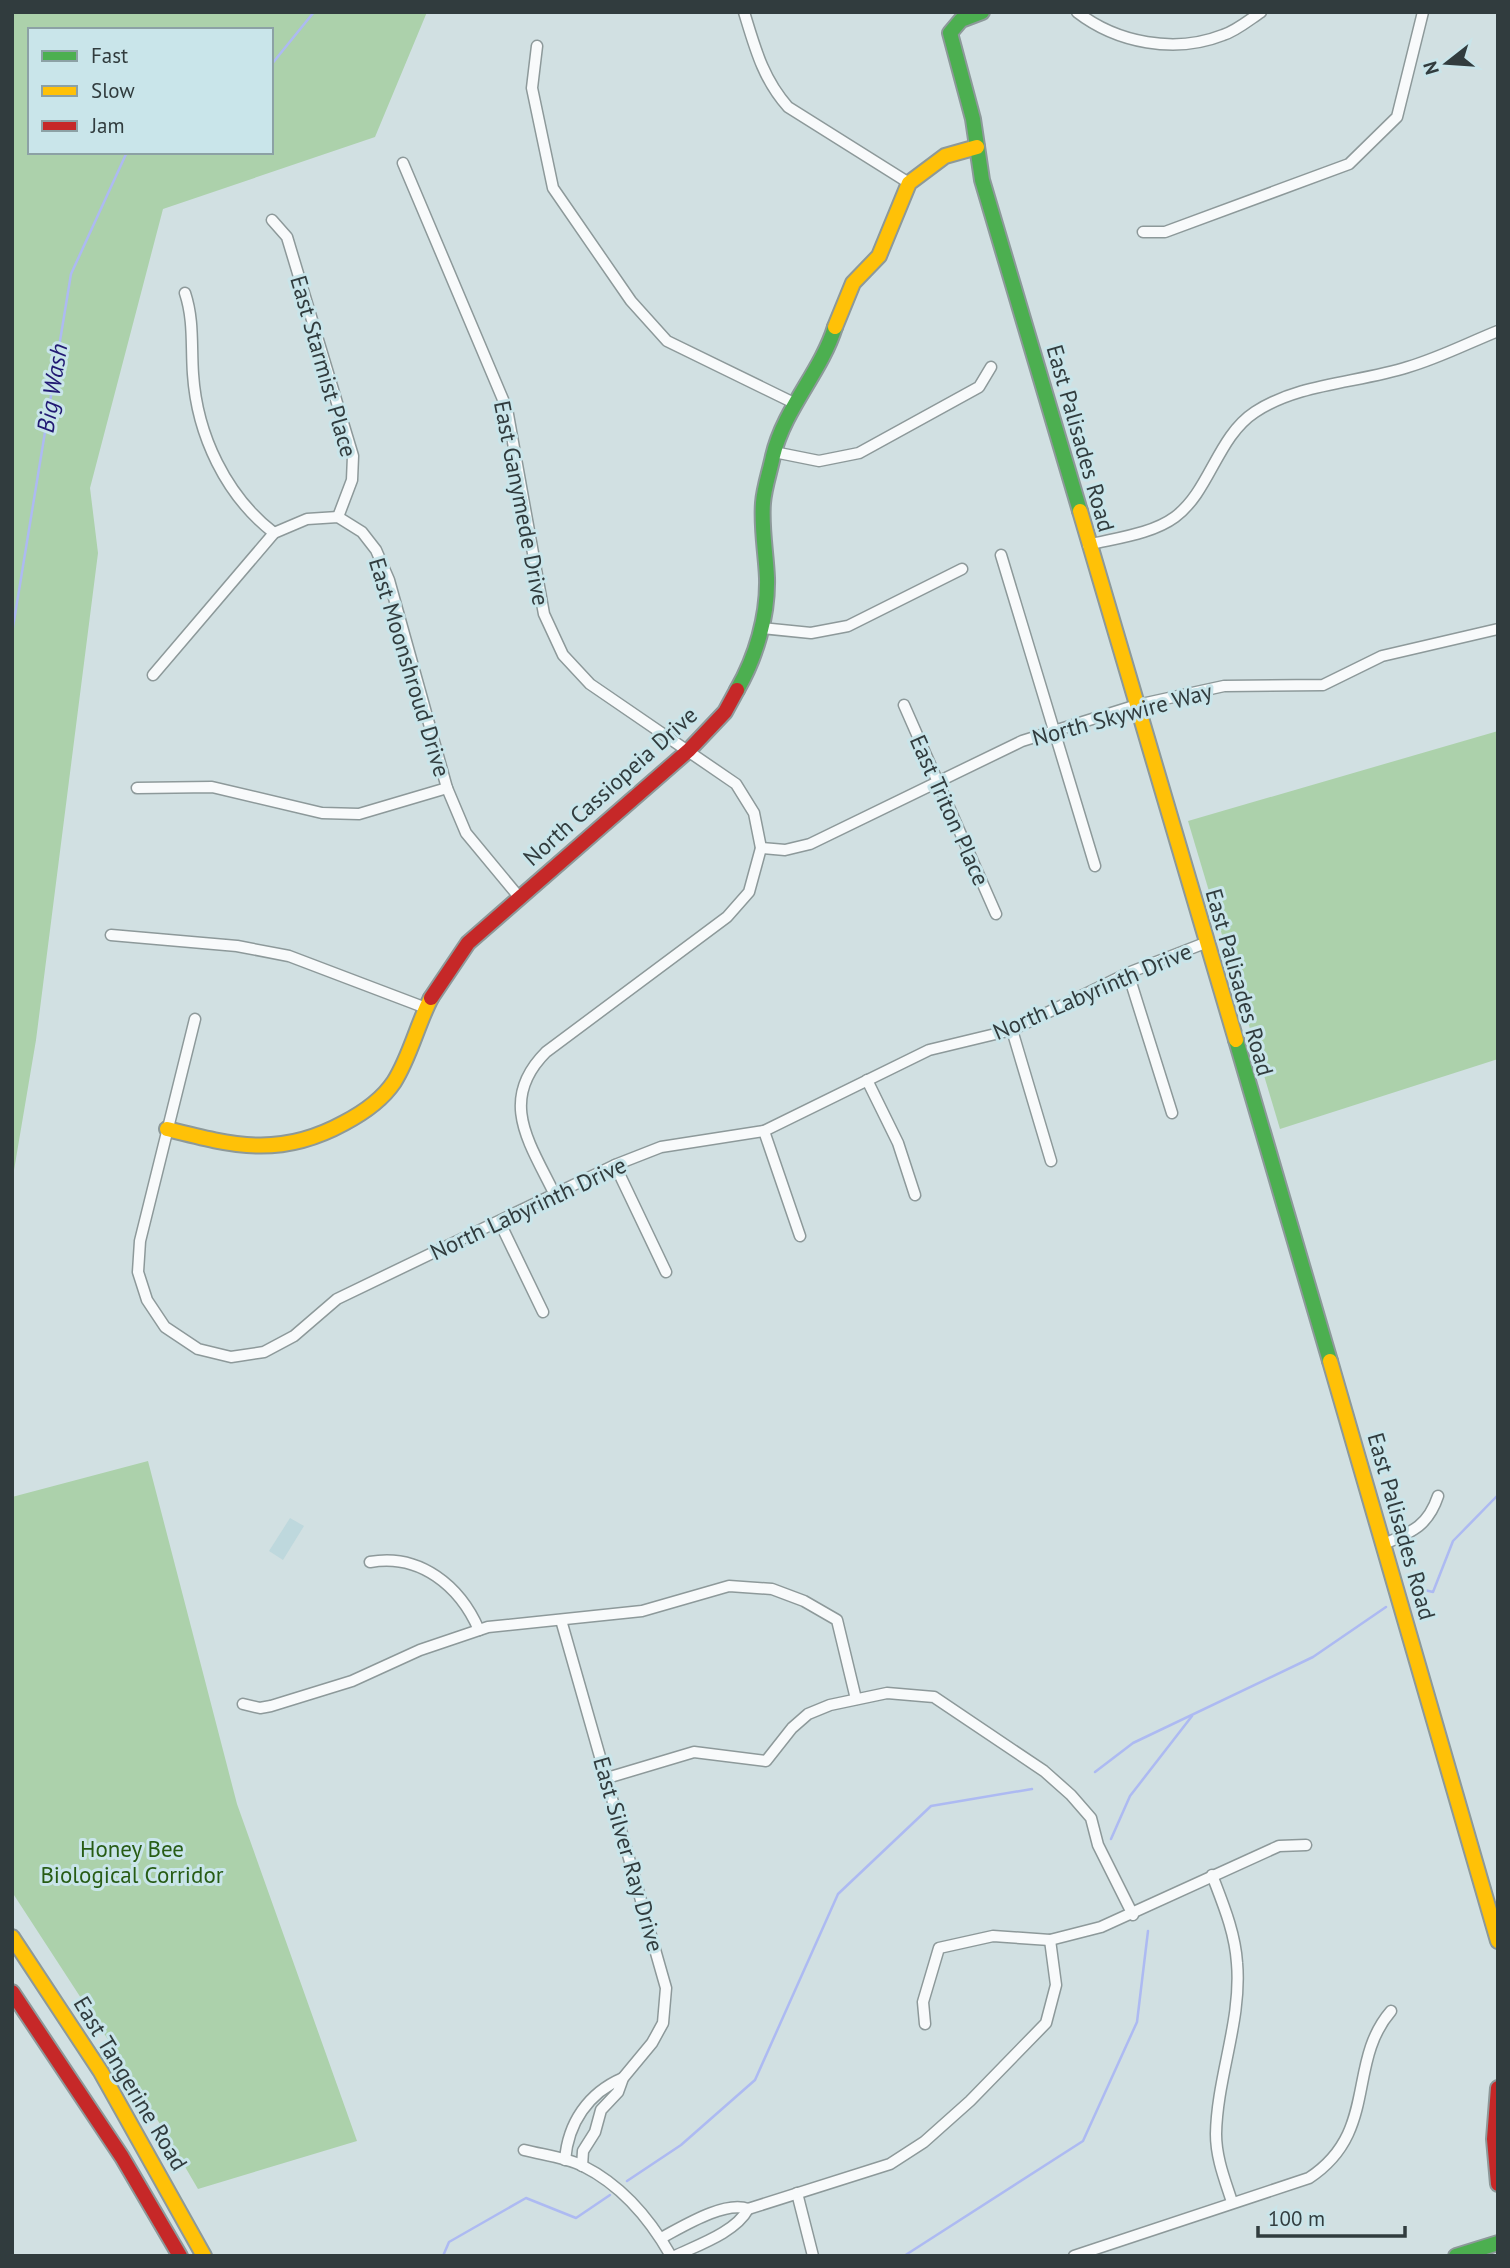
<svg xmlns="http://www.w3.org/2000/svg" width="1510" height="2268" font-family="'PT Sans',sans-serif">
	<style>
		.built { fill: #bed8dd }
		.green { fill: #acd1ab; fill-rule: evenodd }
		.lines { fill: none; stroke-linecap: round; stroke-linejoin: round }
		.stream { stroke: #adbaf2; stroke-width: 2.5 }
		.street-casing { stroke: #8d999a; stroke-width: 13 }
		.fast-casing { stroke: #8d999a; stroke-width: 18 }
		.slow-casing { stroke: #8d999a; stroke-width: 18 }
		.jam-casing { stroke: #8d999a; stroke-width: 18 }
		.street { stroke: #f8fafb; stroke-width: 10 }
		.fast { stroke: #4caf50; stroke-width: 14 }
		.slow { stroke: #ffc107; stroke-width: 14 }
		.jam { stroke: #c62828; stroke-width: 14 }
		.labels { text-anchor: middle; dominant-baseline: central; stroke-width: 6; stroke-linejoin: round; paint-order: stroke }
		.street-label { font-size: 23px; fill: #313c3e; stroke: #c9e5ea }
		.park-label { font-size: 23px; fill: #275c15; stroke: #c9e5ea }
		.water-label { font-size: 24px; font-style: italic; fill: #211973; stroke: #c9e5ea }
	</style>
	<rect width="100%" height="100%" fill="#d1e0e2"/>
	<path class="built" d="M290,1518L304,1526L283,1560L269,1551Z"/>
	<g class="green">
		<path d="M12,12H427L375,137L163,209L90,488L98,553L36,1040L12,1182ZM30,30H271V152H30Z"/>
		<path d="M1498,731V1059L1280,1129L1188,821Z"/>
		<path d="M148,1461L237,1804L357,2141L198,2189L133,2078L12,1892V1497Z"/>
	</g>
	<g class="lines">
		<g class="stream">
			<path d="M271,65L314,12"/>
			<path d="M12,633L71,274L127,152"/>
			<path d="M1411,1587L1433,1592L1453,1541L1498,1495"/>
			<path d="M1095,1772L1133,1743L1313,1657L1386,1607"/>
			<path d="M1111,1839L1130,1796L1192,1716"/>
			<path d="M627,2181L681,2145L755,2080L838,1894L931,1806L1032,1789"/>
			<path d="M443,2256L449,2242L526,2198L576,2218L610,2195"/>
			<path d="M904,2256L1083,2141L1137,2022L1148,1931"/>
		</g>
		<g class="street-casing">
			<g id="street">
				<path d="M744,12C755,48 763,79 788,107L909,183"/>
				<path d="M1077,12C1117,43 1175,54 1223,35C1236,31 1249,20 1261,12"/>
				<path d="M537,46L532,88L553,188L631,301L667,341L794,403"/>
				<path d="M403,163L507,409L544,614L563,655L590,684L736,784L754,813L761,848L749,892L727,917L546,1052C498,1100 529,1142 554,1193"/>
				<path d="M272,220L287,237L353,456L352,480L338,517"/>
				<path d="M1143,232H1165L1349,164L1397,117L1423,12"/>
				<path d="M185,293C194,320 191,346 193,374C197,435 226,496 274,533"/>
				<path d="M774,452L819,461L859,453L979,387L991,367"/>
				<path d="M1088,545C1116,538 1152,534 1175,517C1210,491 1217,437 1255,412C1299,383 1358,383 1408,367C1439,358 1468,343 1498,331"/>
				<path d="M1001,555L1095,866"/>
				<path d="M761,628L811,633L848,626L962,569"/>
				<path d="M153,675L274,533L307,519L338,517L362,532L376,550L389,580L447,788L466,833L519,897"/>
				<path d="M904,705L996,914"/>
				<path d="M137,788L212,787L322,813L359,814L447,788"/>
				<path d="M761,848L785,850L810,844L1022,741L1137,705L1224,686L1323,685L1382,656L1498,629"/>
				<path d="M111,935L237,946L289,956L426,1008"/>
				<path d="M1128,973L1172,1113"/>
				<path d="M195,1019L140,1241L138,1272L147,1300L165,1327L198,1349L231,1357L264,1352L294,1336L337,1299L615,1165L661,1147L764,1131L929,1050L1012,1030L1128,973L1205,943"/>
				<path d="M1012,1030L1051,1161"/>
				<path d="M867,1080L898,1143L915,1195"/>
				<path d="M764,1131L800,1236"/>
				<path d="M615,1165L666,1272"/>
				<path d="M500,1223L543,1312"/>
				<path d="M1384,1544C1412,1532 1428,1526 1438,1496"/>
				<path d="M370,1562C420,1553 460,1586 479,1630"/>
				<path d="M561,1620L666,1988L663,2023L652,2043L623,2078L618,2092L601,2110L595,2132L583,2151L582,2166"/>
				<path d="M243,1704L260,1708L271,1706L352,1681L420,1650L488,1627L642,1611L729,1586L772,1589L804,1601L837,1620L856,1699"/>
				<path d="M607,1778L694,1752L766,1761L792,1728L808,1714L830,1705L887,1693L934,1697L1044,1771L1071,1795L1091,1818L1098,1845L1133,1915"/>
				<path d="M1212,1875C1223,1904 1235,1932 1237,1963C1242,2020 1217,2077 1216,2134C1216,2158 1225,2180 1232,2202"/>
				<path d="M925,2024L923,2002L939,1948L993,1936L1050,1940L1101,1927L1279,1846L1306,1845"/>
				<path d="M524,2150C543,2155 565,2157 583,2166C621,2185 650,2219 671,2256"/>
				<path d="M565,2160C568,2123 588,2093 623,2078"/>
				<path d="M797,2193L813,2256"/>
				<path d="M661,2238C682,2227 725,2200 748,2209L890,2164L924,2142L970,2101L1046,2023L1056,1985L1050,1940"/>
				<path d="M675,2256C698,2245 736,2232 748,2209"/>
				<path d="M1074,2256L1309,2178C1379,2132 1346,2063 1391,2011"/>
			</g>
		</g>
		<g class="fast-casing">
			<g id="fast">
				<path d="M982,12L961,20L950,33L973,119L982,180L1080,511"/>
				<path d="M737,690C756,657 768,616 767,578C766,553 761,528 763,503C764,488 770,471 773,456C784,409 821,372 835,327"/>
				<path d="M1236,1040L1330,1361"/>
				<path d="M1456,2256L1498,2243"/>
			</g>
		</g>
		<g class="slow-casing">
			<g id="slow">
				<path d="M835,327L853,283L879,256L909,183L945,156L977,147"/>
				<path d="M1080,511L1236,1040"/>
				<path d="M167,1129C234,1146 280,1158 344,1123C363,1113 382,1100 394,1082C410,1057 417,1025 431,998"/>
				<path d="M1330,1361L1498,1941"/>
				<path d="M12,1937L101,2072L204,2256"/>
			</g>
		</g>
		<g class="jam-casing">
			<g id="jam">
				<path d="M431,998L468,943L689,750L725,712L737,690"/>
				<path d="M12,1992L122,2157L180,2256"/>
				<path d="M1498,2088L1494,2139L1498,2184"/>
			</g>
		</g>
		<use href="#street" class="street"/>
		<use href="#fast" class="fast"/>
		<use href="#slow" class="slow"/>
		<use href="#jam" class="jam"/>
	</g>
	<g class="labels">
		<g class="street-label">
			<text transform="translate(324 366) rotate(74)">East Starmist Place</text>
			<text transform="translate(1081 438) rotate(74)">East Palisades Road</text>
			<text transform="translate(522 503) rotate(79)">East Ganymede Drive</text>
			<text transform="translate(410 667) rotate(73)">East Moonshroud Drive</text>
			<text transform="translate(1122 714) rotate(-15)">North Skywire Way</text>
			<text transform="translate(610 786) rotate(-42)">North Cassiopeia Drive</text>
			<text transform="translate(950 810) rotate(66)">East Triton Place</text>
			<text transform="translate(1240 982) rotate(74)">East Palisades Road</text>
			<text transform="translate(1092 991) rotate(-23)">North Labyrinth Drive</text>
			<text transform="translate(528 1208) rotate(-25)">North Labyrinth Drive</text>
			<text transform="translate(1402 1526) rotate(74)">East Palisades Road</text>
			<text transform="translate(629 1854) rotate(74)">East Silver Ray Drive</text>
			<text transform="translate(131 2083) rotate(59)">East Tangerine Road</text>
		</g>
		<g class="park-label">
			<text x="132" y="1848">Honey Bee<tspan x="132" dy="26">Biological Corridor</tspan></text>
		</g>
		<g class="water-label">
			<text transform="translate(52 388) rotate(-81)">Big Wash</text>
		</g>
	</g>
	<rect width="1510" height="2268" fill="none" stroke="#313c3e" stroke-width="28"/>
	<rect x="28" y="28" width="245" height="126" fill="#c9e5ea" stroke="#8ca1a5" stroke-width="2"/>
	<rect x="42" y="51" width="35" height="10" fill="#4caf50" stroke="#8ca1a5" stroke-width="2"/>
	<text x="91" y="63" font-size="21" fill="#313c3e">Fast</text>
	<rect x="42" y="86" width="35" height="10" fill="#ffc107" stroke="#8ca1a5" stroke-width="2"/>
	<text x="91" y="98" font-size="21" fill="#313c3e">Slow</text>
	<rect x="42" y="121" width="35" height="10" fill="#c62828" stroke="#8ca1a5" stroke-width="2"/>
	<text x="91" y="133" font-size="21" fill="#313c3e">Jam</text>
	<g transform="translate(1447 63) rotate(253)" stroke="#c9e5ea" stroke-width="5" paint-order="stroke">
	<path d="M0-5L12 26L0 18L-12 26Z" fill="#313c3e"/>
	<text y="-10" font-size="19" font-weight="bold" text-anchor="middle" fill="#313c3e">N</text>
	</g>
	<path d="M1258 2226v10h147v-10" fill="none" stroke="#313c3e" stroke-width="3.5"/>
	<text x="1268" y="2226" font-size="21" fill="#313c3e" stroke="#c9e5ea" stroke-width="5" paint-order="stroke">100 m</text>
</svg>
